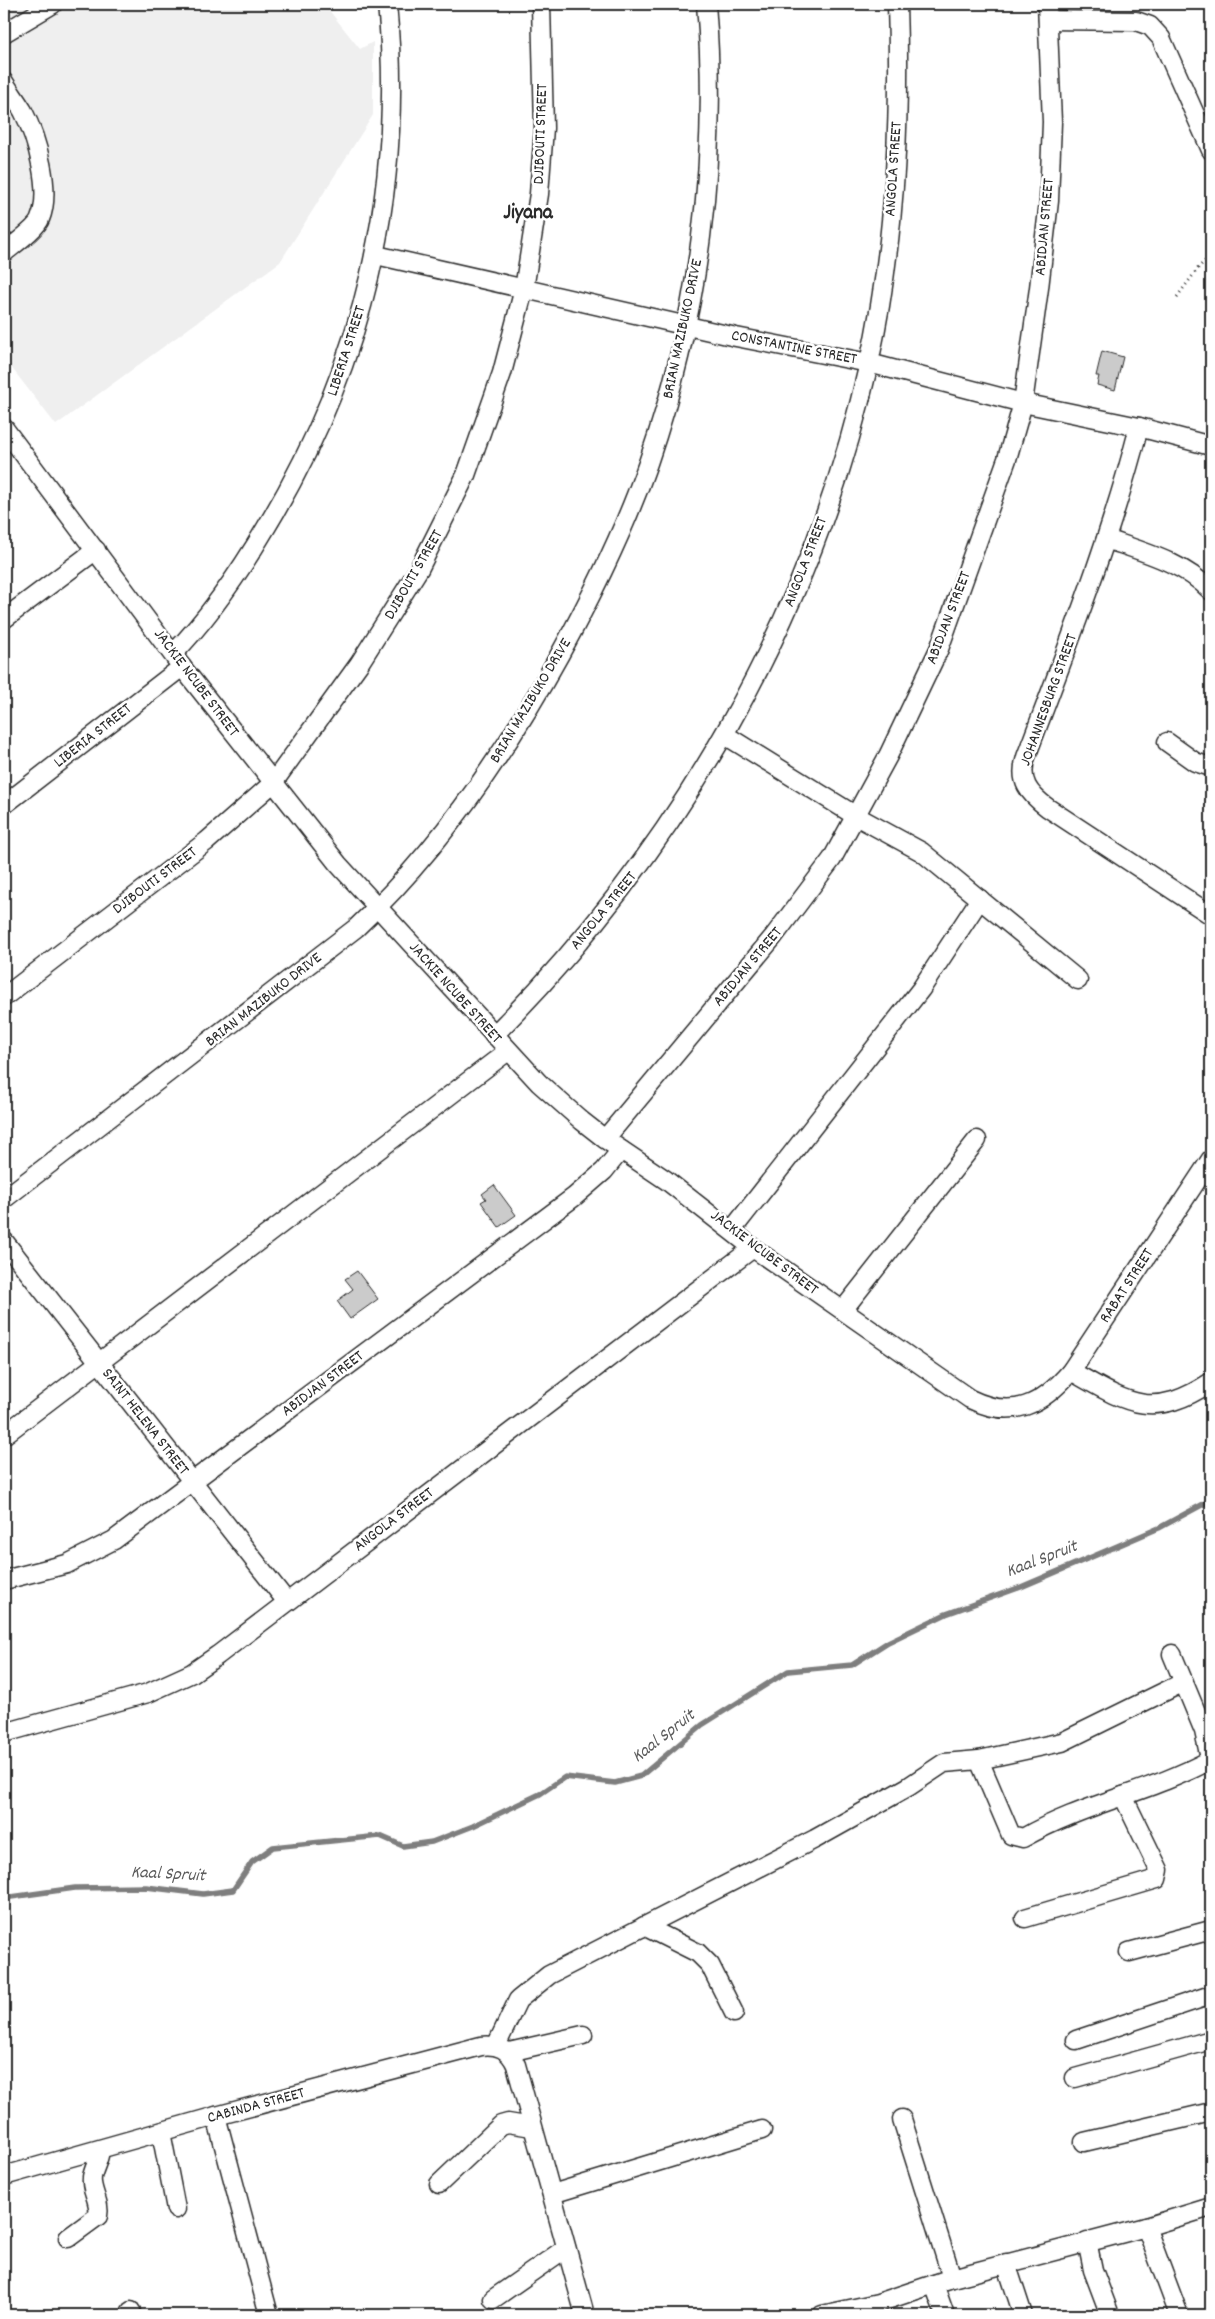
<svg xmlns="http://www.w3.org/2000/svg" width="1215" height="2319" font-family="Dekko,sans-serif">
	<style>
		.built { fill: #efefef }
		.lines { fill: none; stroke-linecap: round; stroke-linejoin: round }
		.stream { stroke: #7e7e7e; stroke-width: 5.5 }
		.building { fill: #cbcbcb; stroke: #2b2b2b }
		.minor-casing { stroke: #2b2b2b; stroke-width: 21 }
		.path { stroke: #2b2b2b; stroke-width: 3; stroke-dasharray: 1 4; stroke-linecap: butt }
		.minor { stroke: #fff; stroke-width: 18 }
		.labels { text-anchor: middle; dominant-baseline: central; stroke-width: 5; stroke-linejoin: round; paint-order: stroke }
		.street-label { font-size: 16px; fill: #2b2b2b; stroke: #fff }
		.water-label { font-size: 18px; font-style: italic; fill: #5c5c5c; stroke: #fff }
		.district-label { font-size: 21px; font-weight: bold; fill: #2b2b2b; stroke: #fff }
	</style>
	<rect width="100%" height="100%" fill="#fff"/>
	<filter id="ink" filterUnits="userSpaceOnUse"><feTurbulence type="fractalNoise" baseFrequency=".02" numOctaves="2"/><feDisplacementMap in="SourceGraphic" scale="10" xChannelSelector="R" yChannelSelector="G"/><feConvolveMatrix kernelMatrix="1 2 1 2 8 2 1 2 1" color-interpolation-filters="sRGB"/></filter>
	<g filter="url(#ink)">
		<path class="built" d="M4,4H324L360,49L373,42V115L280,262L56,425L4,358V111L8,108L4,102Z"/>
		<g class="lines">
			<path class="stream" d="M4,1898L75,1888L146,1887L203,1894L233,1890L252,1862L273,1847L380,1836L403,1846L432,1842L473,1826L540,1794L565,1777L615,1783L641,1776L702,1725L788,1671L852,1665L888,1642L946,1614L1021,1587L1108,1550L1159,1528L1211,1500"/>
		</g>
		<g class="building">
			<path d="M1102,351L1123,357L1115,390L1097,385L1099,376H1096Z"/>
			<path d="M494,1185L516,1215L499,1227L481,1202L486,1199L482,1194Z"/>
			<path d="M357,1271L378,1299L350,1319L337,1301L353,1289L345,1279Z"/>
		</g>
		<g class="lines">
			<g class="minor-casing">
				<g id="minor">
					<path d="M1048,20L1136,21L1150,26L1161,38L1211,150"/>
					<path d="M4,33L53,4"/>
					<path d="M4,82C10,92 17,101 23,111C37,138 52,191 40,219C37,228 12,246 4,253"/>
					<path d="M376,255L736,337L869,363L1023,403L1139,427L1211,446"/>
					<path d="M1139,427C1110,540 1067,648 1026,757C1018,781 1029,794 1048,808L1211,915"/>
					<path d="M4,428L182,667L338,864L539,1083L582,1121L605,1139L666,1180L753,1248L970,1399C1013,1420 1042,1405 1071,1371L1211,1159"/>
					<path d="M1106,539C1143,552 1183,562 1211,591"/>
					<path d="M4,619L96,550"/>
					<path d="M173,654C211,615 240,572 267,526C363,366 405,190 387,4"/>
					<path d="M725,735L856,816L922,852L1078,980"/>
					<path d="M1167,742L1195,762L1211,767"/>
					<path d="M4,805L182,667"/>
					<path d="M4,997L207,841L273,783L359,664L419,569L466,475L502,373L524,289L539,194L544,128L541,4"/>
					<path d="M494,1035C678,850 812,618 869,363C895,245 901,124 897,4"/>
					<path d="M605,1139L774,936L832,859L888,756L939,649L1007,459L1023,403L1039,288L1049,201L1052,122L1047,4"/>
					<path d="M4,1199L356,928C440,849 505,754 560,654C594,592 625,529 648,463C699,316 719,159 706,4"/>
					<path d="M732,1230L921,989L980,899"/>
					<path d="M4,1241L287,1602"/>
					<path d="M843,1310L977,1140"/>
					<path d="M1071,1371C1127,1403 1152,1421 1211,1382"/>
					<path d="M4,1435L508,1051"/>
					<path d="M4,1580L67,1564L114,1540L574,1197L604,1171L621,1150"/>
					<path d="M1172,1654L1204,1731L1211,1763"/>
					<path d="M4,1733L148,1693L192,1673L218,1655L753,1248"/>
					<path d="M979,1760L1011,1835L1023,1838C1082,1804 1151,1792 1210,1760"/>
					<path d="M1025,1918L1157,1879L1159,1870L1123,1796"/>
					<path d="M644,1926L698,1953L710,1965L734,2013"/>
					<path d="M1129,1952L1211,1930"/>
					<path d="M1076,2040L1211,1995"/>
					<path d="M496,2046L518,2000L549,1975L815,1839L908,1787L944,1763L979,1760L1062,1742L1184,1682"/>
					<path d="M509,2052L583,2035"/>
					<path d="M1075,2078L1211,2040"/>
					<path d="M216,2116L269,2315"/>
					<path d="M902,2119L952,2278"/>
					<path d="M161,2132L176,2209"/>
					<path d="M1084,2142L1211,2112"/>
					<path d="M4,2176L216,2116L481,2046C498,2044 509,2049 516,2065L585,2315"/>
					<path d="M439,2184L501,2125L508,2123L532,2127"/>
					<path d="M552,2194L762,2130"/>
					<path d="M1146,2227L1179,2315"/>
					<path d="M68,2238L98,2216C101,2202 90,2190 92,2177C94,2167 99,2161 100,2150"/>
					<path d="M1087,2241L1093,2270L1110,2315"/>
					<path d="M1006,2263L1023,2315"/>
					<path d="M934,2284L945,2315"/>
					<path d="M493,2299L566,2248"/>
					<path d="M131,2311V2315"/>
					<path d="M822,2315L878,2303L952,2278L1146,2227L1211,2207"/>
				</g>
			</g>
			<path class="path" d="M1177,297L1199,267L1211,255"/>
			<use href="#minor" class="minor"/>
		</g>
	</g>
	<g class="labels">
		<g class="street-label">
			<text transform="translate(541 134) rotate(-88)">DJIBOUTI STREET</text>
			<text transform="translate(894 169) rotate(-86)">ANGOLA STREET</text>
			<text transform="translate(1045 227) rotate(-85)">ABIDJAN STREET</text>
			<text transform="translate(683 329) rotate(-78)">BRIAN MAZIBUKO DRIVE</text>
			<text transform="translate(794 348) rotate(11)">CONSTANTINE STREET</text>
			<text transform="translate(347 351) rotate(-72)">LIBERIA STREET</text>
			<text transform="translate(806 562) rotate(-69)">ANGOLA STREET</text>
			<text transform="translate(414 575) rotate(-60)">DJIBOUTI STREET</text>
			<text transform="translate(949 618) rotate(-69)">ABIDJAN STREET</text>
			<text transform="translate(196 683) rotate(53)">JACKIE NCUBE STREET</text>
			<text transform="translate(1049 700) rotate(-70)">JOHANNESBURG STREET</text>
			<text transform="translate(531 701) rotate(-59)">BRIAN MAZIBUKO DRIVE</text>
			<text transform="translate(93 736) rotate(-38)">LIBERIA STREET</text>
			<text transform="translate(155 881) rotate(-37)">DJIBOUTI STREET</text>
			<text transform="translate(604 911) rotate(-51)">ANGOLA STREET</text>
			<text transform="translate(748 967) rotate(-50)">ABIDJAN STREET</text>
			<text transform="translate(455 993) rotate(48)">JACKIE NCUBE STREET</text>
			<text transform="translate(264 1000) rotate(-38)">BRIAN MAZIBUKO DRIVE</text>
			<text transform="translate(764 1253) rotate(37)">JACKIE NCUBE STREET</text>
			<text transform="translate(1127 1286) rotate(-57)">RABAT STREET</text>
			<text transform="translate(323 1384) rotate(-37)">ABIDJAN STREET</text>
			<text transform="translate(145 1422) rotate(52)">SAINT HELENA STREET</text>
			<text transform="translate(394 1520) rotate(-37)">ANGOLA STREET</text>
			<text transform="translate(256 2106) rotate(-15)">CABINDA STREET</text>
		</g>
		<g class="water-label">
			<text transform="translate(1042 1560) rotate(-21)">Kaal Spruit</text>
			<text transform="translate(664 1737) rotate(-38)">Kaal Spruit</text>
			<text transform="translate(168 1875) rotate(3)">Kaal Spruit</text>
		</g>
		<g class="district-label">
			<text x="528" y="214">Jiyana</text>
		</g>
	</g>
	<rect width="1215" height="2319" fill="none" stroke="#fff" stroke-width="20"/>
	<rect x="10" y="10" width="1195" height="2299" fill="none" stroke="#2b2b2b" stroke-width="2" filter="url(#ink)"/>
</svg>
